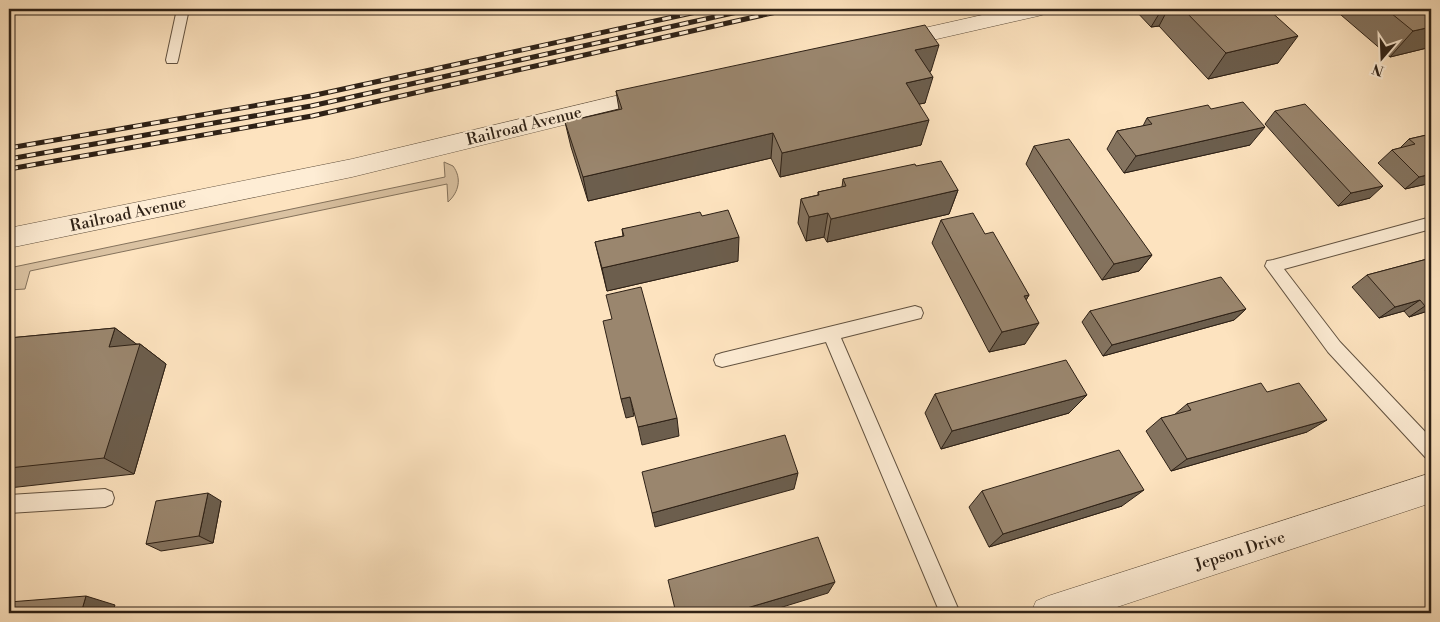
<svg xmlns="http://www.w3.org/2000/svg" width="1440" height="622" font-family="'Libre Bodoni',serif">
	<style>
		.green { fill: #dac2a2; stroke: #84725c }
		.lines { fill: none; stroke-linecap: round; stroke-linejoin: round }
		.lane-casing { stroke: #625240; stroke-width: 2 }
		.street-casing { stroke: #625240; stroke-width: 1 }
		.lane { fill: #feedd5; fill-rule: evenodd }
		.street { fill: #feedd5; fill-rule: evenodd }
		.rail-casing { stroke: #2e2116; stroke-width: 5 }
		.rail { stroke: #feedd5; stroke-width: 3; stroke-dasharray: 9; stroke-linecap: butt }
		.wall { fill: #84735f; stroke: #2e2116 }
		.shaded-wall { fill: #6c5e4d; stroke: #2e2116 }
		.building { fill: #9a866e; stroke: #2e2116 }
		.labels { text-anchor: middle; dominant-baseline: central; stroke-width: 4; stroke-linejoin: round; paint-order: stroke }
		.street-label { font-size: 16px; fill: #2e2116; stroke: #feedd5 }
	</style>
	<rect width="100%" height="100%" fill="#fde3bf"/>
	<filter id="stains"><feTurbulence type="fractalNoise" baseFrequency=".004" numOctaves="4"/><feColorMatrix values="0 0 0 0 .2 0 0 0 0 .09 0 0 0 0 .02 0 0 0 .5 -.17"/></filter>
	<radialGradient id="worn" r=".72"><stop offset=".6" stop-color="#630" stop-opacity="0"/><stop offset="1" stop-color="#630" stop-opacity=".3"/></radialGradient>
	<path class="green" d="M444,162L453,166C462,178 459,192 448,202L447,184L30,271L25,289L9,290V268L445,177Z"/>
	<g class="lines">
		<g class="lane-casing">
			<g id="lane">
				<path d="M177,9H189L178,60L177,63H167L166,60Z"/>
				<path d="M1431,217V229L1284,269L1340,342L1431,438V460L1425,457L1328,352L1265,266L1267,261L1273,260Z"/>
				<path d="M915,306L921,308L923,313L921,318L841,338L960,613H940L826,342L722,367L716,365L714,360L716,355L722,353Z"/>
				<path d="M105,489L112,492L114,498L112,504L105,507L9,513V495Z"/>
			</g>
		</g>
		<g class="street-casing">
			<g id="street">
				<path d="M1009,9H1048L1045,14L1038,16L893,49L885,47L882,42L885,37L893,35Z"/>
				<path d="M653,87L661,89L664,95L661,101L352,177L9,248V228L352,159Z"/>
				<path d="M1431,473V503L1099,613H1031L1036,601L1048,596Z"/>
			</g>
		</g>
		<use href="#lane" class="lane"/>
		<use href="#street" class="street"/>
		<g class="rail-casing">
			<g id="rail">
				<path d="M9,148L311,96L710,9"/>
				<path d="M9,159L311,106L751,9"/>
				<path d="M9,169L312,116L790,9"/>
			</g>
		</g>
		<use href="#rail" class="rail"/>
	</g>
	<g class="wall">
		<path d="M1134,9H1268L1278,63L1208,79L1159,26L1151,27Z"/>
		<path d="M1334,9H1431V47L1390,57Z"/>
		<path d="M930,71L925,103L919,104L921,145L780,177L771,158L588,201L571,147L565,122L619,109L616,91L931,71Z"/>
		<path d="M1211,109L1250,145L1124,173L1107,149L1117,131L1143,126L1147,118Z"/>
		<path d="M1275,111L1370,198L1338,206L1265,124Z"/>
		<path d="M1431,134V183L1405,189L1378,163L1392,150L1400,148L1409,139Z"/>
		<path d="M1034,146L1152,255L1139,271L1102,280L1026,164Z"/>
		<path d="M916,166L958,190L949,214L827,242L824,237L806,241L798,223L801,199L818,195V192L842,187L843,179Z"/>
		<path d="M702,216L738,261L607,291L595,242L623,236L622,229Z"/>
		<path d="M941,220L985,234L1029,295L1026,300L1025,344L989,352L932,243Z"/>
		<path d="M1431,258V310L1409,317L1404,311L1379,318L1352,287L1367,275Z"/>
		<path d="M1246,309L1234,320L1103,356L1082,322L1090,311Z"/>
		<path d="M115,328L136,344H140L166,364L134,474L9,488V338Z"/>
		<path d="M1431,366V377L1425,370Z"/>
		<path d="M1267,392L1307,432L1171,471L1146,431L1161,418L1174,415L1187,404Z"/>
		<path d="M935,394L1087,395L1069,413L941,449L925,413Z"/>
		<path d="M982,491L1122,506L989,547L969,507Z"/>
		<path d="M221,501L213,543L161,551L146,544Z"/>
	</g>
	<g class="shaded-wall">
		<path d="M1162,9H1168L1159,26L1151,27Z"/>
		<path d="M1431,27V47L1390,57L1413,31Z"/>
		<path d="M1298,36L1278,63L1208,79L1226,53Z"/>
		<path d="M939,45L931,71L908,76L915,50Z"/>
		<path d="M933,77L925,103L899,108L906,83Z"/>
		<path d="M929,120L921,145L780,177L782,153Z"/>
		<path d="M1265,127L1250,145L1124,173L1136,156Z"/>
		<path d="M773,133L771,158L588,201L583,177Z"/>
		<path d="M1431,174V183L1405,189L1419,177Z"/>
		<path d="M1383,186L1370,198L1338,206L1351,193Z"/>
		<path d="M958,190L949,214L827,242L831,219Z"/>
		<path d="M828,213L824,237L806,241L809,217Z"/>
		<path d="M739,237L738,261L607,291L602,268Z"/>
		<path d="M1152,255L1139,271L1102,280L1114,264Z"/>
		<path d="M1029,295L1016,317L1024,296Z"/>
		<path d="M1420,300L1404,311L1379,318L1395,307Z"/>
		<path d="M1431,304V310L1409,317L1425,306Z"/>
		<path d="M1246,309L1234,320L1103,356L1112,345Z"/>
		<path d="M1039,323L1025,344L989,352L1002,332Z"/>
		<path d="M115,328L139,346L140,344L166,364L134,474L104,458L109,347Z"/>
		<path d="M1087,395L1069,413L941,449L952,431Z"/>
		<path d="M630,397L634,416L626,418L621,399Z"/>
		<path d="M677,418L679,436L642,445L638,427Z"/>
		<path d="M1327,420L1307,432L1171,471L1187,459Z"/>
		<path d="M798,473L794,489L655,527L652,513Z"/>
		<path d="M1144,490L1122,506L989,547L1003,534Z"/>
		<path d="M208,493L221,501L213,543L199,536Z"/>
		<path d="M835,582L828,593L763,613H730Z"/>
		<path d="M86,596L115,605L112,613H81Z"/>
	</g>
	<g class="building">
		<path d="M1183,9H1268L1298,36L1226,53Z"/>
		<path d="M1386,9H1431V27L1413,31Z"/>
		<path d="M925,25L939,45L915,50L933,77L906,83L929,120L782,153L773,133L583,177L565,122L622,109L616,91Z"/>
		<path d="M1243,102L1265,127L1136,156L1117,131L1152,124L1147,118L1208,105L1211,109Z"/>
		<path d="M1305,104L1383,186L1351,193L1275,111Z"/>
		<path d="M1431,134V174L1419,177L1392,150L1415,144L1409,139Z"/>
		<path d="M1069,139L1152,255L1114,264L1034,146Z"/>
		<path d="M941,161L958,190L831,219L828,213L809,217L801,199L819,195L818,192L846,186L843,179L915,164L916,166Z"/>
		<path d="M728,210L739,237L602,268L595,242L624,236L622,229L700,212L702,216Z"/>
		<path d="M973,213L985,234L993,232L1029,295L1024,296L1039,323L1002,332L941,220Z"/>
		<path d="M1431,258V304L1425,306L1420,300L1395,307L1367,275Z"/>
		<path d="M1221,277L1246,309L1112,345L1090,311Z"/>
		<path d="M641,287L677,418L638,427L630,397L621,399L603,321L612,319L606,295Z"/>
		<path d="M115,328L109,347L140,344L104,458L9,468V338Z"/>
		<path d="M1066,360L1087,395L952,431L935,394Z"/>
		<path d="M1261,383L1267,392L1299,383L1327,420L1187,459L1161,418L1191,410L1187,404Z"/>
		<path d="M785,435L798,473L652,513L642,472Z"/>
		<path d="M1119,450L1144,490L1003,534L982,491Z"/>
		<path d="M208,493L199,536L146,544L156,501Z"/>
		<path d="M818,537L835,582L730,613H676L668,580Z"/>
		<path d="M86,596L81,613H9V602Z"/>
	</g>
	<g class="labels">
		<g class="street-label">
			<text transform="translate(524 126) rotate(-14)">Railroad Avenue</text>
			<text transform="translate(128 214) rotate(-12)">Railroad Avenue</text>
			<text transform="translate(1240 551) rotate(-18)">Jepson Drive</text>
		</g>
	</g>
	<rect width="1440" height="622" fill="none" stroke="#fde3bf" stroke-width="30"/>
	<rect x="10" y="10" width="1420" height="602" fill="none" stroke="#2e2116" stroke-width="2.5"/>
	<rect x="15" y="15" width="1410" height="592" fill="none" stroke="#2e2116"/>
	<g transform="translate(1382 58) rotate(199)" stroke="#feedd5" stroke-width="4" paint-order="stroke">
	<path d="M0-4L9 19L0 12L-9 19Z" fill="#2e2116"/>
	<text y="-8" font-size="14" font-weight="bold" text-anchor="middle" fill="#2e2116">N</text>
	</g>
	<rect width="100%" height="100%" filter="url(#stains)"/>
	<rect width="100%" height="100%" fill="url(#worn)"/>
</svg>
